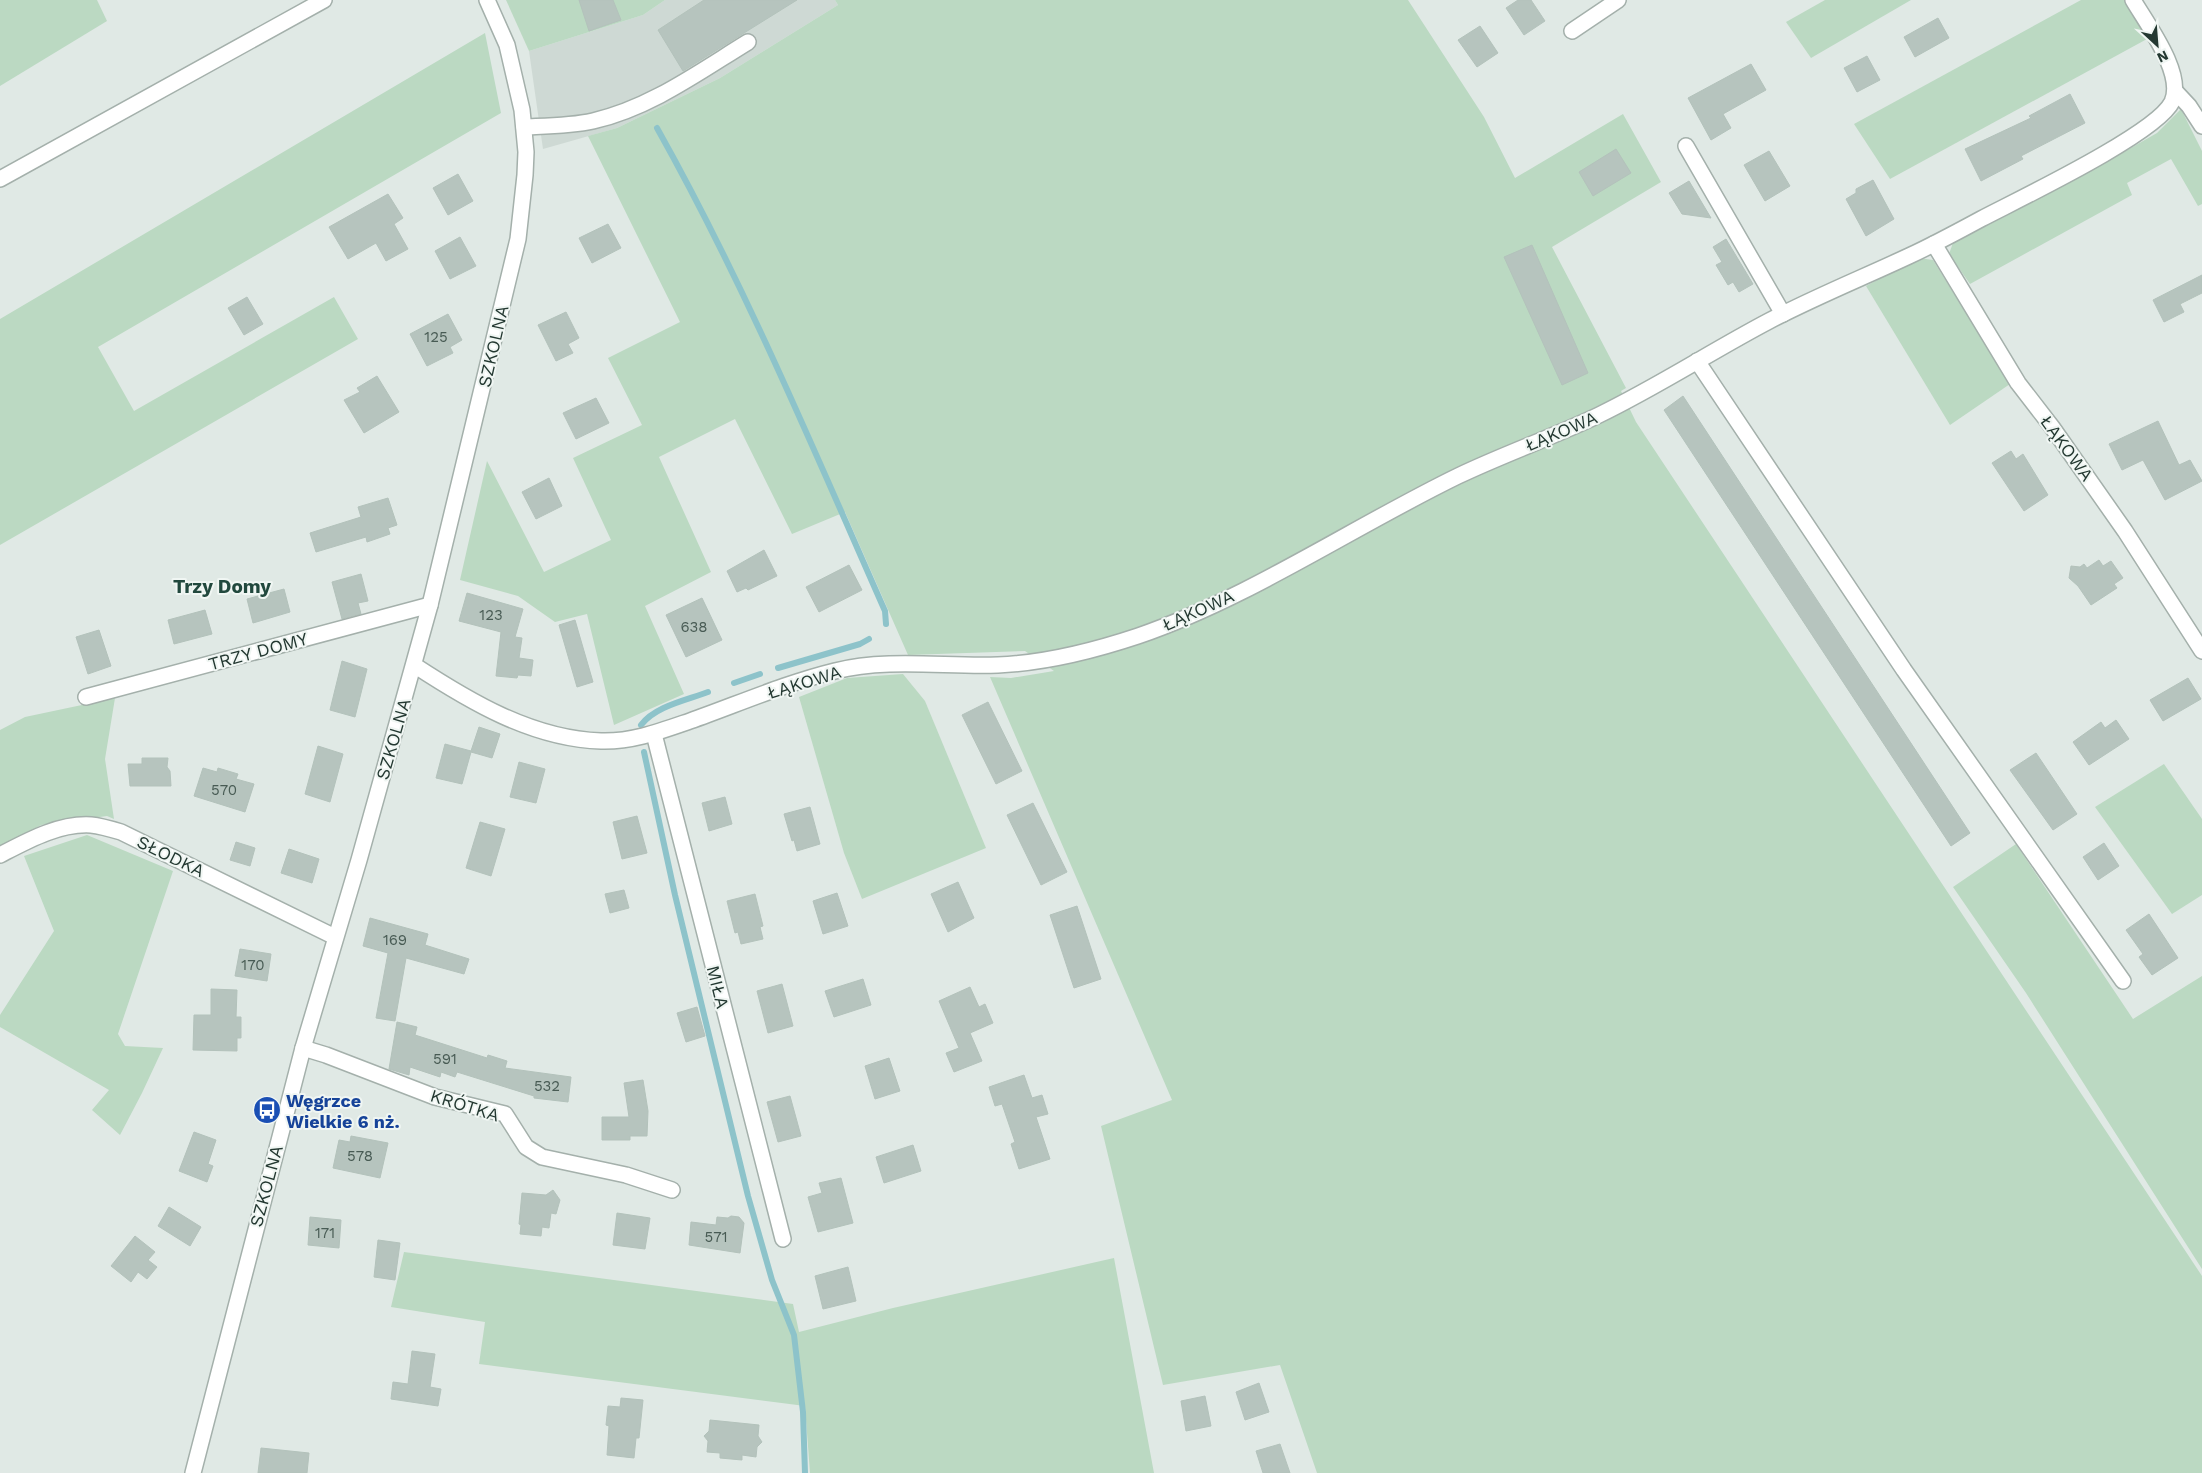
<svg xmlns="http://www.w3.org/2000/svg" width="2202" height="1473" font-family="'Work Sans',sans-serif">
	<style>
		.built { fill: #ced9d4 }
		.green { fill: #bbd9c2 }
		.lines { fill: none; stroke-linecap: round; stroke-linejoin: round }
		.stream { stroke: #8dc3ca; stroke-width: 6 }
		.building { fill: #b6c4be; stroke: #b3c2bb }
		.minor-casing { stroke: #a4b0ab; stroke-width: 18 }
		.minor { stroke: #fff; stroke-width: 15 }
		.labels { text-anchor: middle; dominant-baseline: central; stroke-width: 4; stroke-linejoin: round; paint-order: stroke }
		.number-label { font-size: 15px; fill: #485b54 }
		.street-label { font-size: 18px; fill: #233831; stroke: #f0f6f3 }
		.transit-label { font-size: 18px; font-weight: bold; fill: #164399; stroke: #f0f6f3; text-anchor: start }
		.neighbourhood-label { font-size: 19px; font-weight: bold; fill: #21483d; stroke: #f0f6f3 }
	</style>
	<rect width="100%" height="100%" fill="#e0e9e5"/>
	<path class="built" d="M665,0H835L838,5L720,78L617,128L543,149L529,51L643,15Z"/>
	<g class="green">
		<path d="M0,0H97L107,21L0,86Z"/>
		<path d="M506,0H665L643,15L529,51Z"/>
		<path d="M835,0H1408L1484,117L1515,178L1623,114L1661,182L1552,247L1626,388L1621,391L1636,422L2202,1276V1473H1317L1280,1365L1163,1385L1101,1126L1172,1100L990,677L1011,678L1054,671L1025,651L908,655L845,512L792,534L735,419L659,457L711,572L645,606L684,694L614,725L587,614L555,622L518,596L460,580L487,461L544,572L611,540L573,458L642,425L608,358L680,322L588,136L617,128L720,78L838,5Z"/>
		<path d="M1825,0H1911L1811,58L1786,22Z"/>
		<path d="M2081,0H2124L2147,39L1890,179L1854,124Z"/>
		<path d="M485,33L501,113L98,347L134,411L334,297L358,339L0,545V319Z"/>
		<path d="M2181,109L2202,151V204L2198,206L2171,159L2127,183L2132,195L1970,284L1949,254L1954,240L2122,153L2157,133Z"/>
		<path d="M1919,258L1933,260L2010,384L1950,425L1866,286Z"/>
		<path d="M903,674L925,701L986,848L862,899L844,853L799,697L847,678Z"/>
		<path d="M115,698L105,759L114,819L107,816L41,825L0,847V730L25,717Z"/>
		<path d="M2164,764L2202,819V895L2172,914L2095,807Z"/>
		<path d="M87,835L173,871L118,1034L125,1046L163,1048L142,1093L120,1135L92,1110L109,1090L0,1027V1015L54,931L24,856Z"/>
		<path d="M2016,844L2133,1019L2202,976V1269L2026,993L1953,887Z"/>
		<path d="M404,1252L793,1304L799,1332L893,1308L1114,1258L1154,1473H810L805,1406L479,1364L485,1322L391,1307Z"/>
	</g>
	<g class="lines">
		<g class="stream">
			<path d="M657,128C744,283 813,448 885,611L886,624"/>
			<path d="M778,668L860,644L869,639"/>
			<path d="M734,683L760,674"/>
			<path d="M641,725C655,706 687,700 708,692"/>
			<path d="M644,752L675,895L748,1196L772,1280L794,1335L803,1412L805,1473"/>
		</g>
	</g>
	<g class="building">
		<path d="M579,0H613L621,20L589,31Z"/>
		<path d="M704,0H797L683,71L658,30Z"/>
		<path d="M1518,0H1531L1545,21L1524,35L1506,8Z"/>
		<path d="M1938,18L1949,38L1915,57L1904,37Z"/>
		<path d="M1480,26L1498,53L1477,67L1458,40Z"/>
		<path d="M1867,56L1880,80L1857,92L1844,68Z"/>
		<path d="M1751,64L1766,90L1723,114L1731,128L1711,140L1688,98Z"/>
		<path d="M2070,94L2085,123L2021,156L2023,159L1981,181L1965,149L2031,118L2029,116Z"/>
		<path d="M1616,149L1631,173L1593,196L1579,172Z"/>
		<path d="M1769,151L1790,186L1765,201L1744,165Z"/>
		<path d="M458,174L473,201L448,215L433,188Z"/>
		<path d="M1873,180L1894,219L1866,236L1846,199L1856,193V189Z"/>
		<path d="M1689,181L1711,218L1682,214L1669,193Z"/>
		<path d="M388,194L403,218L394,224L408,249L386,261L376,243L348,259L329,227Z"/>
		<path d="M608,224L621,248L592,263L579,238Z"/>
		<path d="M460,237L476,266L450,279L435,251Z"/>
		<path d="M1726,239L1753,284L1739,292L1733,282L1728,285L1716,265L1722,262L1713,247Z"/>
		<path d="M1532,245L1588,373L1562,385L1504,257Z"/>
		<path d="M2202,275V293L2180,304L2184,312L2164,322L2153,300Z"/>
		<path d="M247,297L263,324L244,335L228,308Z"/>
		<path d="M566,312L579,338L568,344L573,353L556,361L538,325Z"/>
		<path d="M448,314L462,340L450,347L453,353L427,366L410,334Z"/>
		<path d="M377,376L399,412L364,433L344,400L360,392L357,388Z"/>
		<path d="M1683,396L1970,833L1951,846L1664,410Z"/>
		<path d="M596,398L609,423L576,439L563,413Z"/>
		<path d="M2158,421L2179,465L2190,460L2202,481L2165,500L2143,460L2122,470L2109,444Z"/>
		<path d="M2011,451L2016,459L2023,454L2048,495L2024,511L1992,463Z"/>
		<path d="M549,478L562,506L536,519L522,492Z"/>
		<path d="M388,498L397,525L388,528L390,534L367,542L366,537L316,552L310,533L361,517L358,507Z"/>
		<path d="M764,550L777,576L748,590L746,588L737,592L727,571Z"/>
		<path d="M2099,560L2103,566L2111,561L2123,578L2114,584L2117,588L2091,605L2078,586L2069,578L2071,566L2080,567L2084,564L2087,568Z"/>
		<path d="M849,565L862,590L819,612L806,587Z"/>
		<path d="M361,574L368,601L358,603L361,614L342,619L332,582Z"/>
		<path d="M284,589L290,612L253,623L247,599Z"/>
		<path d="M467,593L523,609L515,637L522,638L519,658L533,660L531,676L518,675L517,678L496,676L501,632L459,621Z"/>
		<path d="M702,598L722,640L686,657L666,615Z"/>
		<path d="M205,610L212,634L174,644L168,620Z"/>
		<path d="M575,620L593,682L577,687L559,625Z"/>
		<path d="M99,630L111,666L88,674L76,637Z"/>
		<path d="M342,661L367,669L355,717L330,710Z"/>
		<path d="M2188,678L2201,699L2163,721L2150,700Z"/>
		<path d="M988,702L1022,771L996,784L962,715Z"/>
		<path d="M2116,720L2129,739L2089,765L2073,742L2101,722L2105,728Z"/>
		<path d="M479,727L500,734L492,758L471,752L462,784L436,778L445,744L471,751Z"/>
		<path d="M318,746L343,754L330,802L305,794Z"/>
		<path d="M2036,753L2077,814L2053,830L2010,770Z"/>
		<path d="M142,758H168L167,767L170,771L171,786H130L128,764H142Z"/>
		<path d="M519,762L545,769L536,803L510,797Z"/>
		<path d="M203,768L217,772L218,768L238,774L236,779L254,784L245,812L194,796Z"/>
		<path d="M725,797L732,824L709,831L702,803Z"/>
		<path d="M1033,803L1067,872L1041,885L1007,815Z"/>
		<path d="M810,807L820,844L797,851L794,840L792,841L784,814Z"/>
		<path d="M637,816L647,853L622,859L613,822Z"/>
		<path d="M480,822L505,829L491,876L466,868Z"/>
		<path d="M236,842L255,848L250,866L230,860Z"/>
		<path d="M2104,843L2119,866L2098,880L2083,857Z"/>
		<path d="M289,849L319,859L312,883L281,873Z"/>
		<path d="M958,882L974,918L948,932L931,894Z"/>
		<path d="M624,890L629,908L610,913L605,894Z"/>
		<path d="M837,893L848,926L823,934L813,901Z"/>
		<path d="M755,894L763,926L760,927L763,939L741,944L738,932L735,933L727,901Z"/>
		<path d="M1077,906L1101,979L1074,988L1050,915Z"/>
		<path d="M2149,914L2178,958L2152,975L2139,957L2143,954L2126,930Z"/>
		<path d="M370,918L428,934L425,945L469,959L464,974L406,958L395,1021L376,1018L388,953L363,946Z"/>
		<path d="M240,949L271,954L267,981L235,976Z"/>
		<path d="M863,979L871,1005L834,1017L825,991Z"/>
		<path d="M782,984L793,1026L768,1033L757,991Z"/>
		<path d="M970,987L979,1007L985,1004L993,1023L970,1033L982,1061L954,1072L946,1053L959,1048L939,1001Z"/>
		<path d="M211,989L237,990L236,1017H241V1038H237V1051L193,1050L194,1015H211Z"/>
		<path d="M697,1007L705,1036L686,1042L677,1013Z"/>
		<path d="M397,1022L417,1027L415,1035L487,1058L488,1055L507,1061L505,1068L571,1077L568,1102L534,1098V1096L457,1072L455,1077L441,1072L440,1077L410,1067L409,1075L389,1069Z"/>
		<path d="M889,1058L900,1091L875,1099L865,1066Z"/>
		<path d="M1024,1075L1032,1098L1042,1095L1048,1114L1036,1117L1050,1159L1019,1169L1011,1144L1015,1142L1002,1104L995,1106L989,1087Z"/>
		<path d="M643,1080L648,1111L647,1136H630V1140H602V1117H629L624,1083Z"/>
		<path d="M790,1096L801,1136L778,1142L767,1102Z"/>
		<path d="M194,1132L216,1140L208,1164L213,1166L207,1182L179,1171Z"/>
		<path d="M351,1136L388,1143L380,1178L333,1168L339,1140L350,1142Z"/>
		<path d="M913,1145L921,1171L884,1183L876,1157Z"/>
		<path d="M841,1178L853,1223L818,1232L808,1197L822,1193L819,1183Z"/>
		<path d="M553,1190L560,1200L556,1214L551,1213L549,1228L542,1227L541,1236L520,1234L521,1225L519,1224L522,1193L546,1195Z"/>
		<path d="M169,1207L201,1227L190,1246L158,1226Z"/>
		<path d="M617,1213L650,1218L645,1249L613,1245Z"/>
		<path d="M731,1216L739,1217L744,1223L740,1253L689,1245L691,1222L716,1225L717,1217L728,1218Z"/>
		<path d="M310,1217L341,1220L339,1248L308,1245Z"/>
		<path d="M135,1236L155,1252L148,1260L157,1267L147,1279L138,1272L131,1282L111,1266Z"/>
		<path d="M378,1240L400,1243L395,1280L374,1277Z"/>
		<path d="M848,1267L856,1301L823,1309L815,1276Z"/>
		<path d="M412,1351L435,1354L430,1387L441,1389L438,1406L391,1399L393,1382L408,1384Z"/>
		<path d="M1259,1383L1269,1412L1245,1420L1236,1392Z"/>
		<path d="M1205,1396L1211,1426L1186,1431L1181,1401Z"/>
		<path d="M621,1398L643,1400L639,1438H636L634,1458L607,1455L609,1426L606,1425L608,1406L620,1407Z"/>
		<path d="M710,1420L759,1425L758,1436L762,1442L757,1447L756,1457L742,1455V1460L720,1458V1453L707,1452L708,1441L704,1436L709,1431Z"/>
		<path d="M1280,1444L1290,1473H1263L1256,1451Z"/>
		<path d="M261,1448L309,1453L307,1473H258Z"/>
	</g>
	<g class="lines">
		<g class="minor-casing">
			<g id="minor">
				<path d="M1572,31L1618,0"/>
				<path d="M2175,91L2189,106L2202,126"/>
				<path d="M524,127C547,126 571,126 593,121C650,108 699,72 748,42"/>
				<path d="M1686,146L1783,314"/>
				<path d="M0,179L324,0"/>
				<path d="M1934,244L2018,383L2052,427L2125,531L2202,651"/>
				<path d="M1697,361L1904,670L2123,981"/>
				<path d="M414,665C469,701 532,739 601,741C632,742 661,731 690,721C738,704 786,683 835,671C888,658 945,667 998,665C1046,663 1093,651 1138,636C1251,597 1351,528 1458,476C1504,454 1553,437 1599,415C1657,387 1712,351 1769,321C1815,297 1862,278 1909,256C1933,245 1957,232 1981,219C2019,199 2156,134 2172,102C2185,74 2147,24 2133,0"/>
				<path d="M86,697L430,605"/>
				<path d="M654,734L783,1239"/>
				<path d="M0,855C27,841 59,823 91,825C101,826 111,829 121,832L335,937"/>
				<path d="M303,1048L326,1055L435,1097L505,1114L526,1147L542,1157L626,1175L672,1190"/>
				<path d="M193,1473L303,1048L359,860L430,605L518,239L525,175L526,152L522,110L507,45L487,0"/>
			</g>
		</g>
		<use href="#minor" class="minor"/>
	</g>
	<defs>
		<g id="bus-disc" transform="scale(1.4375)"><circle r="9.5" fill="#1a4fb4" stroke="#f0f6f3"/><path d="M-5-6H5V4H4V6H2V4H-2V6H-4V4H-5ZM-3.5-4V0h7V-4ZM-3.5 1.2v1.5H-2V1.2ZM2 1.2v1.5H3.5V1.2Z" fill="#fff"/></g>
	</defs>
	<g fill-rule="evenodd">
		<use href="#bus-disc" x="267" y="1110"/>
	</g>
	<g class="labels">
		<g class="number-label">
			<text x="436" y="337">125</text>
			<text x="491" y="615">123</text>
			<text x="694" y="627">638</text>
			<text x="224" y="790">570</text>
			<text x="395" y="940">169</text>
			<text x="253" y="965">170</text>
			<text x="445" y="1059">591</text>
			<text x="547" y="1086">532</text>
			<text x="360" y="1156">578</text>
			<text x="325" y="1233">171</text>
			<text x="716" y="1237">571</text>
		</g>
		<g class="street-label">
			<text transform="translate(493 346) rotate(-77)">SZKOLNA</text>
			<text transform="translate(1561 431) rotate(-23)">ŁĄKOWA</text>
			<text transform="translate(2067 448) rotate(54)">ŁĄKOWA</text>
			<text transform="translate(1198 610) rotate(-24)">ŁĄKOWA</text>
			<text transform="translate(258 651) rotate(-15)">TRZY DOMY</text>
			<text transform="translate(804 682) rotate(-17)">ŁĄKOWA</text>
			<text transform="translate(393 739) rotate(-74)">SZKOLNA</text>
			<text transform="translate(171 856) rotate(26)">SŁODKA</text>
			<text transform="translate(718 987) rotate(76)">MIŁA</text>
			<text transform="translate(465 1105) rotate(17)">KRÓTKA</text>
			<text transform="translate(266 1186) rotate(-75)">SZKOLNA</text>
		</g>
		<g class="transit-label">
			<text x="286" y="1100">Węgrzce<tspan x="286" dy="21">Wielkie 6 nż.</tspan></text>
		</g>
		<g class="neighbourhood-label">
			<text x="222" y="586">Trzy Domy</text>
		</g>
	</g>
	<g transform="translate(2157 45) rotate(154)" stroke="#f0f6f3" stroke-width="4" paint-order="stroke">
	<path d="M0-4L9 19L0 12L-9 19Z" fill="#233831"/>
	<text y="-8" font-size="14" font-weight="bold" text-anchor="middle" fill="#233831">N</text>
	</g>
</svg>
